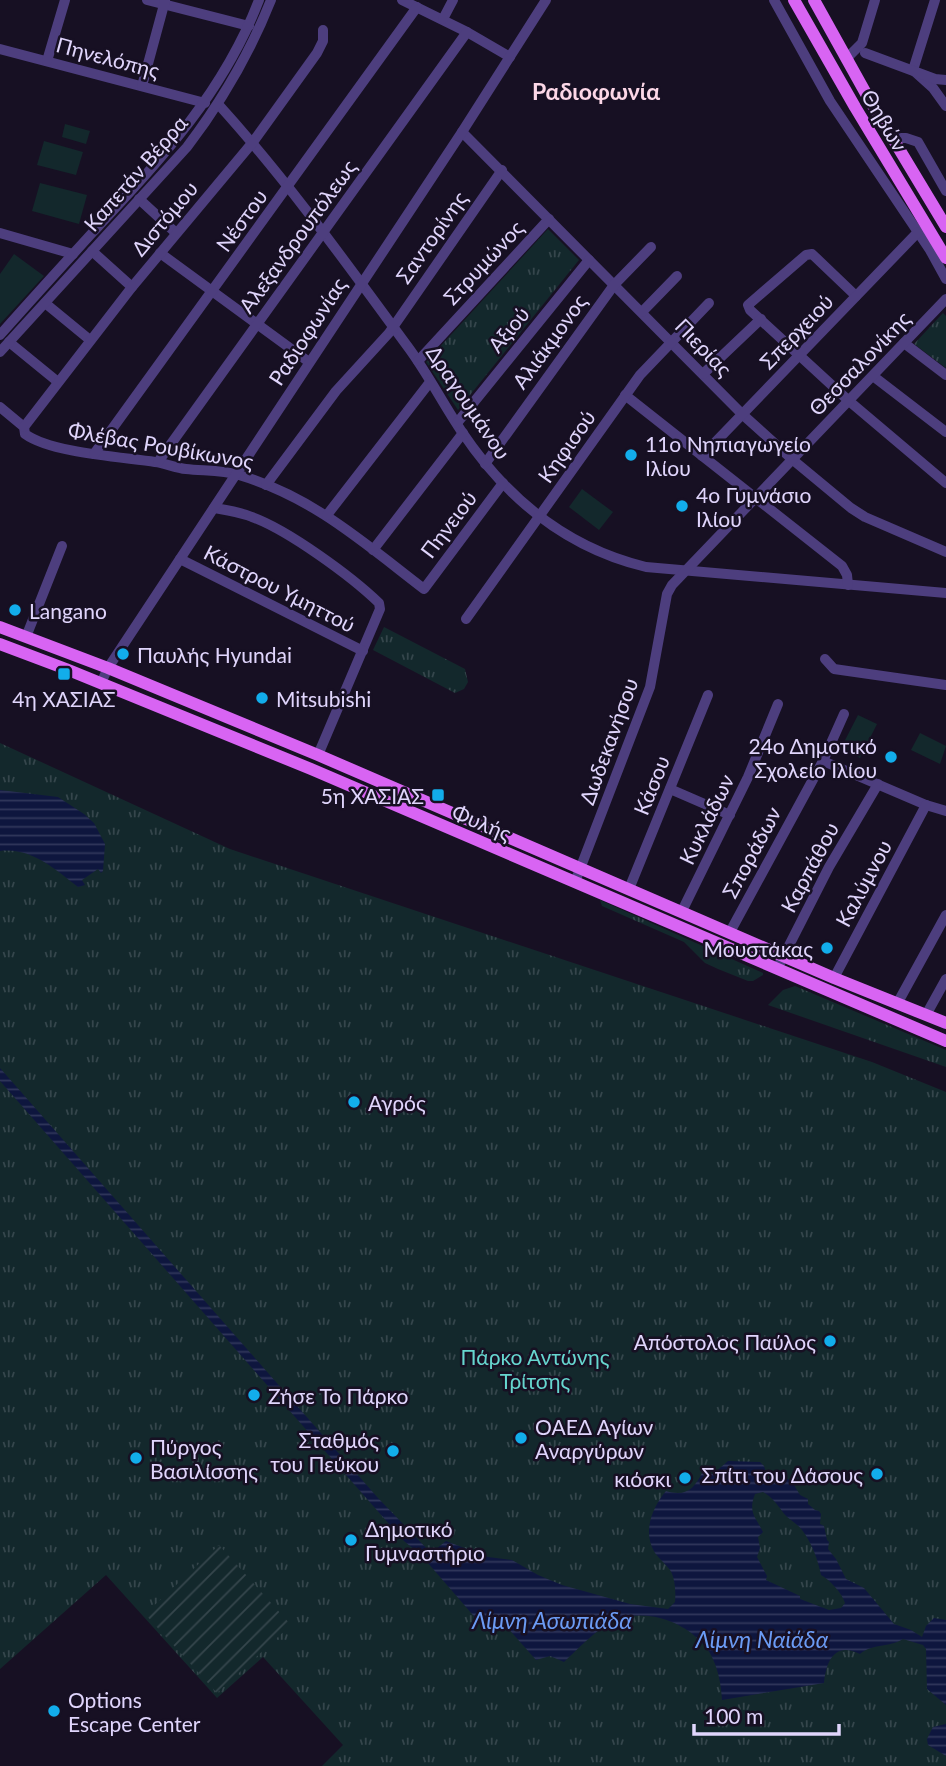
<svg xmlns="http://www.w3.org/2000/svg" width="946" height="1766" font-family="Lato,sans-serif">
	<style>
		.park { fill: url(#park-tufts) }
		.garden { fill: url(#garden-furrows) }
		.pitch { fill: #13282c }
		.water { fill: url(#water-rules); fill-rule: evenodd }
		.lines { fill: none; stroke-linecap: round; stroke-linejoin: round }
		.minor { stroke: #4d3e7e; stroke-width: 10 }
		.major { stroke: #d864f3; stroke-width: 12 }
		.poi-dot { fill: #12adeb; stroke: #171023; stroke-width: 2.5 }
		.labels { text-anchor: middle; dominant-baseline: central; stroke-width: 5; stroke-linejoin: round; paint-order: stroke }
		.street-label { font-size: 21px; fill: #e0d5fc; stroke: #171023 }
		.poi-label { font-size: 21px; fill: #e0d5fc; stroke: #171023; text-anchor: start }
		.park-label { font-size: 21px; fill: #66d6cf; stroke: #171023 }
		.neighbourhood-label { font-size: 23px; font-weight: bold; fill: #fcd7e7; stroke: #171023 }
		.water-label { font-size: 23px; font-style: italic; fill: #6b9bf4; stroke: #171023 }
	</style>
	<defs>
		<pattern id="park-tufts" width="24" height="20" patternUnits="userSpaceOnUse" patternTransform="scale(1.75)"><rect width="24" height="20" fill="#13282c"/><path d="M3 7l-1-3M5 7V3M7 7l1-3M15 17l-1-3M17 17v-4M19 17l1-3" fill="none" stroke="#35464c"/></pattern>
		<pattern id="garden-furrows" width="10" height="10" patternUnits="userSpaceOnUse" patternTransform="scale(1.75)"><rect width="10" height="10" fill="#13282c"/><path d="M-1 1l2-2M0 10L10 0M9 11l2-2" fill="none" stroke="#35464c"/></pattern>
		<pattern id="water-rules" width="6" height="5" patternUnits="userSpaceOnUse" patternTransform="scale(1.75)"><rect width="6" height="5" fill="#0e163e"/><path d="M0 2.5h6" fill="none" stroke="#31375b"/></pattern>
	</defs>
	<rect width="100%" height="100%" fill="#171023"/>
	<g class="park">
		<path d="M548,229L579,260L458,410L426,362Z"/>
		<path d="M943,313L946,316V368L914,344Z"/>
		<path d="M384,627L465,669L468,682L464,689L455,693L373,650Z"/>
		<path d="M0,743L230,849L872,1062L946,1092V1766H322L343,1745L263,1657L217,1698L106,1575L0,1669Z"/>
		<path d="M600,900L763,973V975L753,981H748L718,969L705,963L684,942L602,906Z"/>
		<path d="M795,986L946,1050V1067L768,1005L783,990Z"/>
	</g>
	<path class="garden" d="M219,1545L291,1625L217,1693L145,1614Z"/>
	<g class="pitch">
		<path d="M65,124L90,131L86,144L62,137Z"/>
		<path d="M44,141L83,152L76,175L37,165Z"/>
		<path d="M40,183L87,195L79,224L32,211Z"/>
		<path d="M14,254L44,276L0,324V274Z"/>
		<path d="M582,489L613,512L599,530L569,507Z"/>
		<path d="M858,715L877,724L860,758L841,748Z"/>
		<path d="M920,733L946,746L940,764L911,750Z"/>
	</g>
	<g class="water">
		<path d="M0,790L58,797L84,814L94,823L105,844L103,871L101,873L98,869L82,880L85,885L78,887C55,869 31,847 0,851Z"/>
		<path d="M0,1068L378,1498L431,1553L446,1541L488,1557L512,1560L538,1575L562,1585L630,1604L668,1609L675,1602C676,1593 675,1577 670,1570C666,1564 659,1559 655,1553C642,1532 652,1508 666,1491C686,1497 694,1489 702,1473L713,1474L728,1461L760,1462L764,1466L768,1479L778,1477L791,1480L800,1495L808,1499V1504L815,1510L819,1511L821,1514L820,1524L824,1526L827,1540L829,1542L828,1549L836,1559L846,1579L864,1588L894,1624L911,1630L922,1637L926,1626L934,1618L946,1620V1705L927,1689L926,1649L923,1645L903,1639C889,1648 873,1643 860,1654C835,1641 826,1661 824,1683L722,1700C721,1683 718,1668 710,1653C691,1623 647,1606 614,1621C595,1630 579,1648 564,1662L550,1656L536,1660L499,1618L485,1629L421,1555L404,1541L0,1081ZM763,1492C771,1496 777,1504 782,1511C787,1519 797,1523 802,1530C812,1543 818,1560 821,1575C830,1580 842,1593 845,1603L841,1608L829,1610L800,1599V1596L766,1580L767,1576L757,1557L760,1548L758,1537L763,1532C755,1516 748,1512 755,1494Z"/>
		<path d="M946,1724V1756L928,1745L927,1739L933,1727Z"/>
	</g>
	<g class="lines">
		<g class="minor">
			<path d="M147,0L249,26"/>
			<path d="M402,0L467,32L510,57"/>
			<path d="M774,0L830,101L930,250L946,279"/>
			<path d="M935,0L913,70L933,88L946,106"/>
			<path d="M443,19L453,0"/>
			<path d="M0,49L205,103"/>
			<path d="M865,53L935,79L946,80"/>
			<path d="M847,58L862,43L875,0"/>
			<path d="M47,61L65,0"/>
			<path d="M142,86L165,1"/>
			<path d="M218,104C287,180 347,264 408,347C428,374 443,404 462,432C507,499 567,548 646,567L946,593"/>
			<path d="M462,132L742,414L793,460L851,508L865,517L946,552"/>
			<path d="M892,138H906L918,142L946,191"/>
			<path d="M139,199L176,233"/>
			<path d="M0,233L73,254"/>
			<path d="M92,251L132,287"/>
			<path d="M160,253L309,362"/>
			<path d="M856,296L812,254L806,255L748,305L750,310L849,401L946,483"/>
			<path d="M45,303L90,340"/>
			<path d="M642,312L677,276"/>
			<path d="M0,335C31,300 62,266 93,232C160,160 223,94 259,0"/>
			<path d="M9,342L58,382"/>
			<path d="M904,343L946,375"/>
			<path d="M0,352L187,147C222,101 250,53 271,0"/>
			<path d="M418,361L549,219"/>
			<path d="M703,374L761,319"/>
			<path d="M873,376L946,432"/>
			<path d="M625,395L842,566L847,575L848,585"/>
			<path d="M0,407L24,427L25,434C51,453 122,457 155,462C165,463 175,468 186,469C203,471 222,470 239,475C313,497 364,543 424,589L503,483"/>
			<path d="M457,423L589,260"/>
			<path d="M24,427L132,287L253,142L317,53L323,41V30"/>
			<path d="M94,454L417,7"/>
			<path d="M702,456L918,232"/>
			<path d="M158,462L467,32"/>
			<path d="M485,464L614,285L651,247"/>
			<path d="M266,485L336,391L389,333L502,170"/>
			<path d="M214,508C226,510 240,512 252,517C288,530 351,576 379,603L380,609L318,755"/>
			<path d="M327,515L430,382"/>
			<path d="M373,550L463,433"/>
			<path d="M180,559L363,651"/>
			<path d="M466,619L640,375L709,303"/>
			<path d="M26,637L62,546"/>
			<path d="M825,659L834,669L946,685"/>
			<path d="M101,683L108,668L462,132L546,0"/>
			<path d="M823,761L926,805L946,811"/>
			<path d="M670,789L730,815"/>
			<path d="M575,882L650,687L667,594L672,585L946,299"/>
			<path d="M629,889L708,695"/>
			<path d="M682,911L748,777L778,704"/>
			<path d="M730,932L823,761L844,714"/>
			<path d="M777,969L829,867L878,784"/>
			<path d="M834,978L926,805"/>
			<path d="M897,1004L946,915"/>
			<path d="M926,1015L946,979"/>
		</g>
		<g class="major">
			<path d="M794,0L855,107L946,258"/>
			<path d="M814,0L869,99L946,227"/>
			<path d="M0,627L108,668L318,755L834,978L946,1023"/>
			<path d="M0,644L66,669L311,769L946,1041"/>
		</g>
	</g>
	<g class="poi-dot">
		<circle cx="631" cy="455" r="7"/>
		<circle cx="682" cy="506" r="7"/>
		<circle cx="15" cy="610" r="7"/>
		<circle cx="123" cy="654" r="7"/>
		<rect x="57" y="667" width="14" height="14" rx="3.5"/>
		<circle cx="262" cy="698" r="7"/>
		<circle cx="891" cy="757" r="7"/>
		<rect x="431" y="788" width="14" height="14" rx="3.5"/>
		<circle cx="827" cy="948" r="7"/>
		<circle cx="354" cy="1102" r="7"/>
		<circle cx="830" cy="1341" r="7"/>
		<circle cx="254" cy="1395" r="7"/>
		<circle cx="521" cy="1438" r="7"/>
		<circle cx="393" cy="1451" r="7"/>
		<circle cx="136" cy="1458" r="7"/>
		<circle cx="877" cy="1474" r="7"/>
		<circle cx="685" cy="1478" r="7"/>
		<circle cx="351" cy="1540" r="7"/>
		<circle cx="54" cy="1711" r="7"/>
	</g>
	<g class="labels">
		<g class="street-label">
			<text transform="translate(108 57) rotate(15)">Πηνελόπης</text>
			<text transform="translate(885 120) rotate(59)">Θηβών</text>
			<text transform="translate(135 173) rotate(-49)">Καπετάν Βέρρα</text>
			<text transform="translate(164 218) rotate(-50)">Διστόμου</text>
			<text transform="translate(241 220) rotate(-54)">Νέστου</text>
			<text transform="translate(297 236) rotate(-54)">Αλεξανδρουπόλεως</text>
			<text transform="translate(431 237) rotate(-55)">Σαντορίνης</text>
			<text transform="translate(483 262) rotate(-47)">Στρυμώνος</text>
			<text transform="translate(508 329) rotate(-51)">Αξιού</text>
			<text transform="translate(307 331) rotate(-57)">Ραδιοφωνίας</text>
			<text transform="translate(796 331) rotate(-46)">Σπερχειού</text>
			<text transform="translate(549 341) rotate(-54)">Αλιάκμονος</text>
			<text transform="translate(704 347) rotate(46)">Πιερίας</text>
			<text transform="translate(859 363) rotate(-46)">Θεσσαλονίκης</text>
			<text transform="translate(469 402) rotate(56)">Δραγουμάνου</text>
			<text transform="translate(161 445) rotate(10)">Φλέβας Ρουβίκωνος</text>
			<text transform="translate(566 446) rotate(-55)">Κηφισού</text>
			<text transform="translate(448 524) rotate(-53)">Πηνειού</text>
			<text transform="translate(280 588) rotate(27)">Κάστρου Υμηττού</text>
			<text transform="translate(608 741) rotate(-70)">Δωδεκανήσου</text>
			<text transform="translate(651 785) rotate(-68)">Κάσου</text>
			<text transform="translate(706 819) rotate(-64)">Κυκλάδων</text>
			<text transform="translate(482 822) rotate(23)">Φυλής</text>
			<text transform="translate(751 852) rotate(-62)">Σποράδων</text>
			<text transform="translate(809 867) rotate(-62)">Καρπάθου</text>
			<text transform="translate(863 883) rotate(-62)">Καλύμνου</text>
		</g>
		<g class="poi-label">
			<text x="645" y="443">11ο Νηπιαγωγείο<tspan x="645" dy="24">Ιλίου</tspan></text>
			<text x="696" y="494">4ο Γυμνάσιο<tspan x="696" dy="24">Ιλίου</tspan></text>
			<text x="29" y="610">Langano</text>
			<text x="137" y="654">Παυλής Hyundai</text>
			<text x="64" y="698" text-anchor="middle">4η ΧΑΣΙΑΣ</text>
			<text x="276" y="698">Mitsubishi</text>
			<text x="877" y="745" text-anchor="end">24ο Δημοτικό<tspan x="877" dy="24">Σχολείο Ιλίου</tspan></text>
			<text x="424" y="795" text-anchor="end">5η ΧΑΣΙΑΣ</text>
			<text x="813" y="948" text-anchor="end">Μουστάκας</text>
			<text x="368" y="1102">Αγρός</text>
			<text x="816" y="1341" text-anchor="end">Απόστολος Παύλος</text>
			<text x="268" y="1395">Ζήσε Το Πάρκο</text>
			<text x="535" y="1426">ΟΑΕΔ Αγίων<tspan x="535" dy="24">Αναργύρων</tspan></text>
			<text x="379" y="1439" text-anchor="end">Σταθμός<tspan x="379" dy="24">του Πεύκου</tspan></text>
			<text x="150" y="1446">Πύργος<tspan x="150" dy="24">Βασιλίσσης</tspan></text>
			<text x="863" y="1474" text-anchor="end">Σπίτι του Δάσους</text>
			<text x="671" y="1478" text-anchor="end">κιόσκι</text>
			<text x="365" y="1528">Δημοτικό<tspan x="365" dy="24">Γυμναστήριο</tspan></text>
			<text x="68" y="1699">Options<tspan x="68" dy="24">Escape Center</tspan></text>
		</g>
		<g class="park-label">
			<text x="535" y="1356">Πάρκο Αντώνης<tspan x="535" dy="24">Τρίτσης</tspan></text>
		</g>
		<g class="neighbourhood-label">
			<text x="596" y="91">Ραδιοφωνία</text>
		</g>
		<g class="water-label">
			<text x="552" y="1620">Λίμνη Ασωπιάδα</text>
			<text x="762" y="1639">Λίμνη Ναϊάδα</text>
		</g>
	</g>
	<path d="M694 1724v10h145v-10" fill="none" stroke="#e0d5fc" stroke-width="3.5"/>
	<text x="704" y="1724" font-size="21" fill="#e0d5fc" stroke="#171023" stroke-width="5" paint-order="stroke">100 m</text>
</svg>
